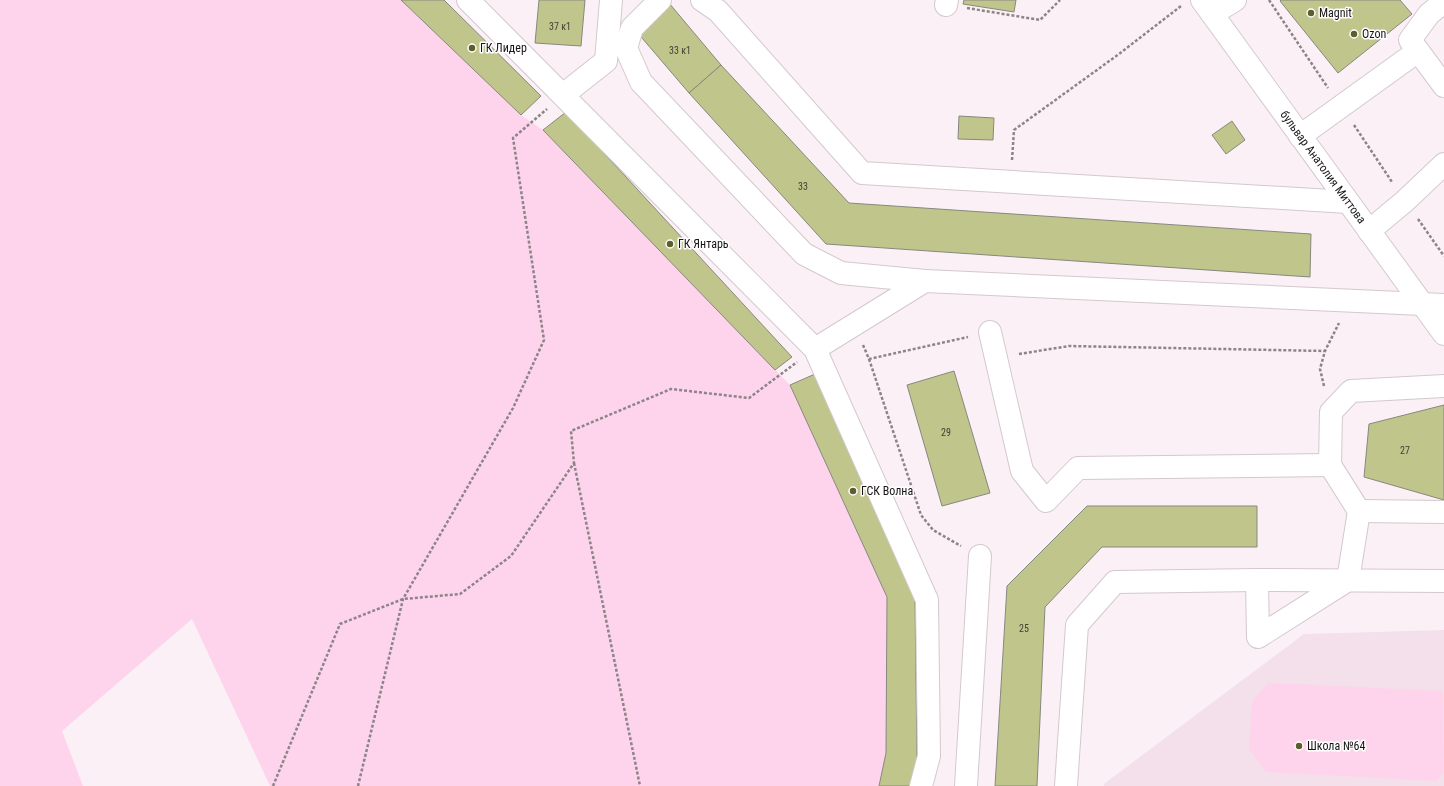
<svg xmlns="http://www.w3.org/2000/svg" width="1444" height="786" font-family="'Roboto Condensed',sans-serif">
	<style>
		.built { fill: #f3e0ea }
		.green { fill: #fed4ec }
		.building { fill: #c0c58c; stroke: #87887e }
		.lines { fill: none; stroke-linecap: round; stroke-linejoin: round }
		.minor-casing { stroke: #d3c8ce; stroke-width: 24 }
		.path { stroke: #8c8488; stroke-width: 2.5; stroke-dasharray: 3 2; stroke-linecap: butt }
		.minor { stroke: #fff; stroke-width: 22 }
		.poi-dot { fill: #5c5f2d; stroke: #fff; stroke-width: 1.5 }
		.labels { text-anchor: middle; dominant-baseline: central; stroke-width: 3; stroke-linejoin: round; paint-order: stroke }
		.number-label { font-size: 10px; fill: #424034 }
		.poi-label { font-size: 12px; fill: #181416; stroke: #fff; text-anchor: start }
		.street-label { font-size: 12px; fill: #181416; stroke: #fff }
	</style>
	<rect width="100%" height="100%" fill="#fcf0f7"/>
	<path class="built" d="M1444,630V786H1104V784L1205,708L1304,634Z"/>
	<g class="green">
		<path d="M0,0H401L521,115L543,130L790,385L887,597L886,753L879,786H270L192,619L62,731L83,786H0Z"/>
		<path d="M1268,683L1443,691L1444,773L1436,781L1266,772L1249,749L1252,701Z"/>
	</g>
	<g class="building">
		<path d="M401,0H444L541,96L521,115Z"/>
		<path d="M539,0H585L581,46L535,43Z"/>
		<path d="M964,0H1016L1014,12L963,4Z"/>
		<path d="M1281,0H1400L1412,14L1338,73L1280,1Z"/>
		<path d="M669,3L721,65L689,93L636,31Z"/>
		<path d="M721,65L849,203L1311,234L1310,277L826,244L689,93Z"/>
		<path d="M566,112L792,357L775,370L543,130Z"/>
		<path d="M959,116L994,118L993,140L958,139Z"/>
		<path d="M1232,121L1245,140L1226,154L1212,135Z"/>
		<path d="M954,371L990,493L942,506L907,385Z"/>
		<path d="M815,374L915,599L917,760L912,786H879L886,753L887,597L790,385Z"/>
		<path d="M1444,405V500L1364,477L1369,424Z"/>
		<path d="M1087,506H1257V547H1102L1045,607L1037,786H995L1007,586Z"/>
	</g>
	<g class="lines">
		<g class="minor-casing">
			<g id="minor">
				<path d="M468,0L815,349L927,600L929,756L921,786"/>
				<path d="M660,0L632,28L626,48L641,82L804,254L841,273L925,281"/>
				<path d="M702,0L718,11L862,173L1348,202"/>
				<path d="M1202,0L1444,334"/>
				<path d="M1444,2L1429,14L1410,40L1444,86"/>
				<path d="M946,5L947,0"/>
				<path d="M1212,14L1235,0"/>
				<path d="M563,95L606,61L611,0"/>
				<path d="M1300,136L1418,51"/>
				<path d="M1369,231L1405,201L1444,164"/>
				<path d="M990,332L1022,471L1046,501L1078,468L1330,465"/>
				<path d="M815,349L925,281L1444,305"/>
				<path d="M1359,511L1444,512"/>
				<path d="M1257,580L1258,637L1348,580L1359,511L1330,465L1331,412L1351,391L1444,386"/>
				<path d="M966,786L980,556"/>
				<path d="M1066,786L1077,625L1115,582L1257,580L1444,581"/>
			</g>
		</g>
		<g class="path">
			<path d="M1269,0L1328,88"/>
			<path d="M967,8L1040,20L1060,0"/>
			<path d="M1354,125L1392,182"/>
			<path d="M1012,160L1014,130L1119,54L1181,6"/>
			<path d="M1418,219L1444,256"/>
			<path d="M863,345L869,359L968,337"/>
			<path d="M1019,354L1069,346L1325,351"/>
			<path d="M869,359L921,515L933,530L961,546"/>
			<path d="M1324,386L1320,369L1325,351L1339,323"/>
			<path d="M574,463L640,786"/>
			<path d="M273,786L340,624L403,599L460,594L511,556L574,463L571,431L671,389L749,398L797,362"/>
			<path d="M358,786L403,599L513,408L544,340L513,138L547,109"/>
		</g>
		<use href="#minor" class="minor"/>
	</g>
	<g class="poi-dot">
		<circle cx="1311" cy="13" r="4"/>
		<circle cx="1354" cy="34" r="4"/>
		<circle cx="472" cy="48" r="4"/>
		<circle cx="670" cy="244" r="4"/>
		<circle cx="853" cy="491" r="4"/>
		<circle cx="1299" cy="746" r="4"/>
	</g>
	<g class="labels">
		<g class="number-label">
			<text x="560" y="26">37 к1</text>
			<text x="680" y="50">33 к1</text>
			<text x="803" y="186">33</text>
			<text x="946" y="432">29</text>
			<text x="1405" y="450">27</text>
			<text x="1024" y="628">25</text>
		</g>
		<g class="poi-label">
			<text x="1319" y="13">Magnit</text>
			<text x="1362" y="34">Ozon</text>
			<text x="480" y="48">ГК Лидер</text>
			<text x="678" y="244">ГК Янтарь</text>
			<text x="861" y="491">ГСК Волна</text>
			<text x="1307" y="746">Школа №64</text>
		</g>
		<g class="street-label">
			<text transform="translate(1323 167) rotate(54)">бульвар Анатолия Миттова</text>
		</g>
	</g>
</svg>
